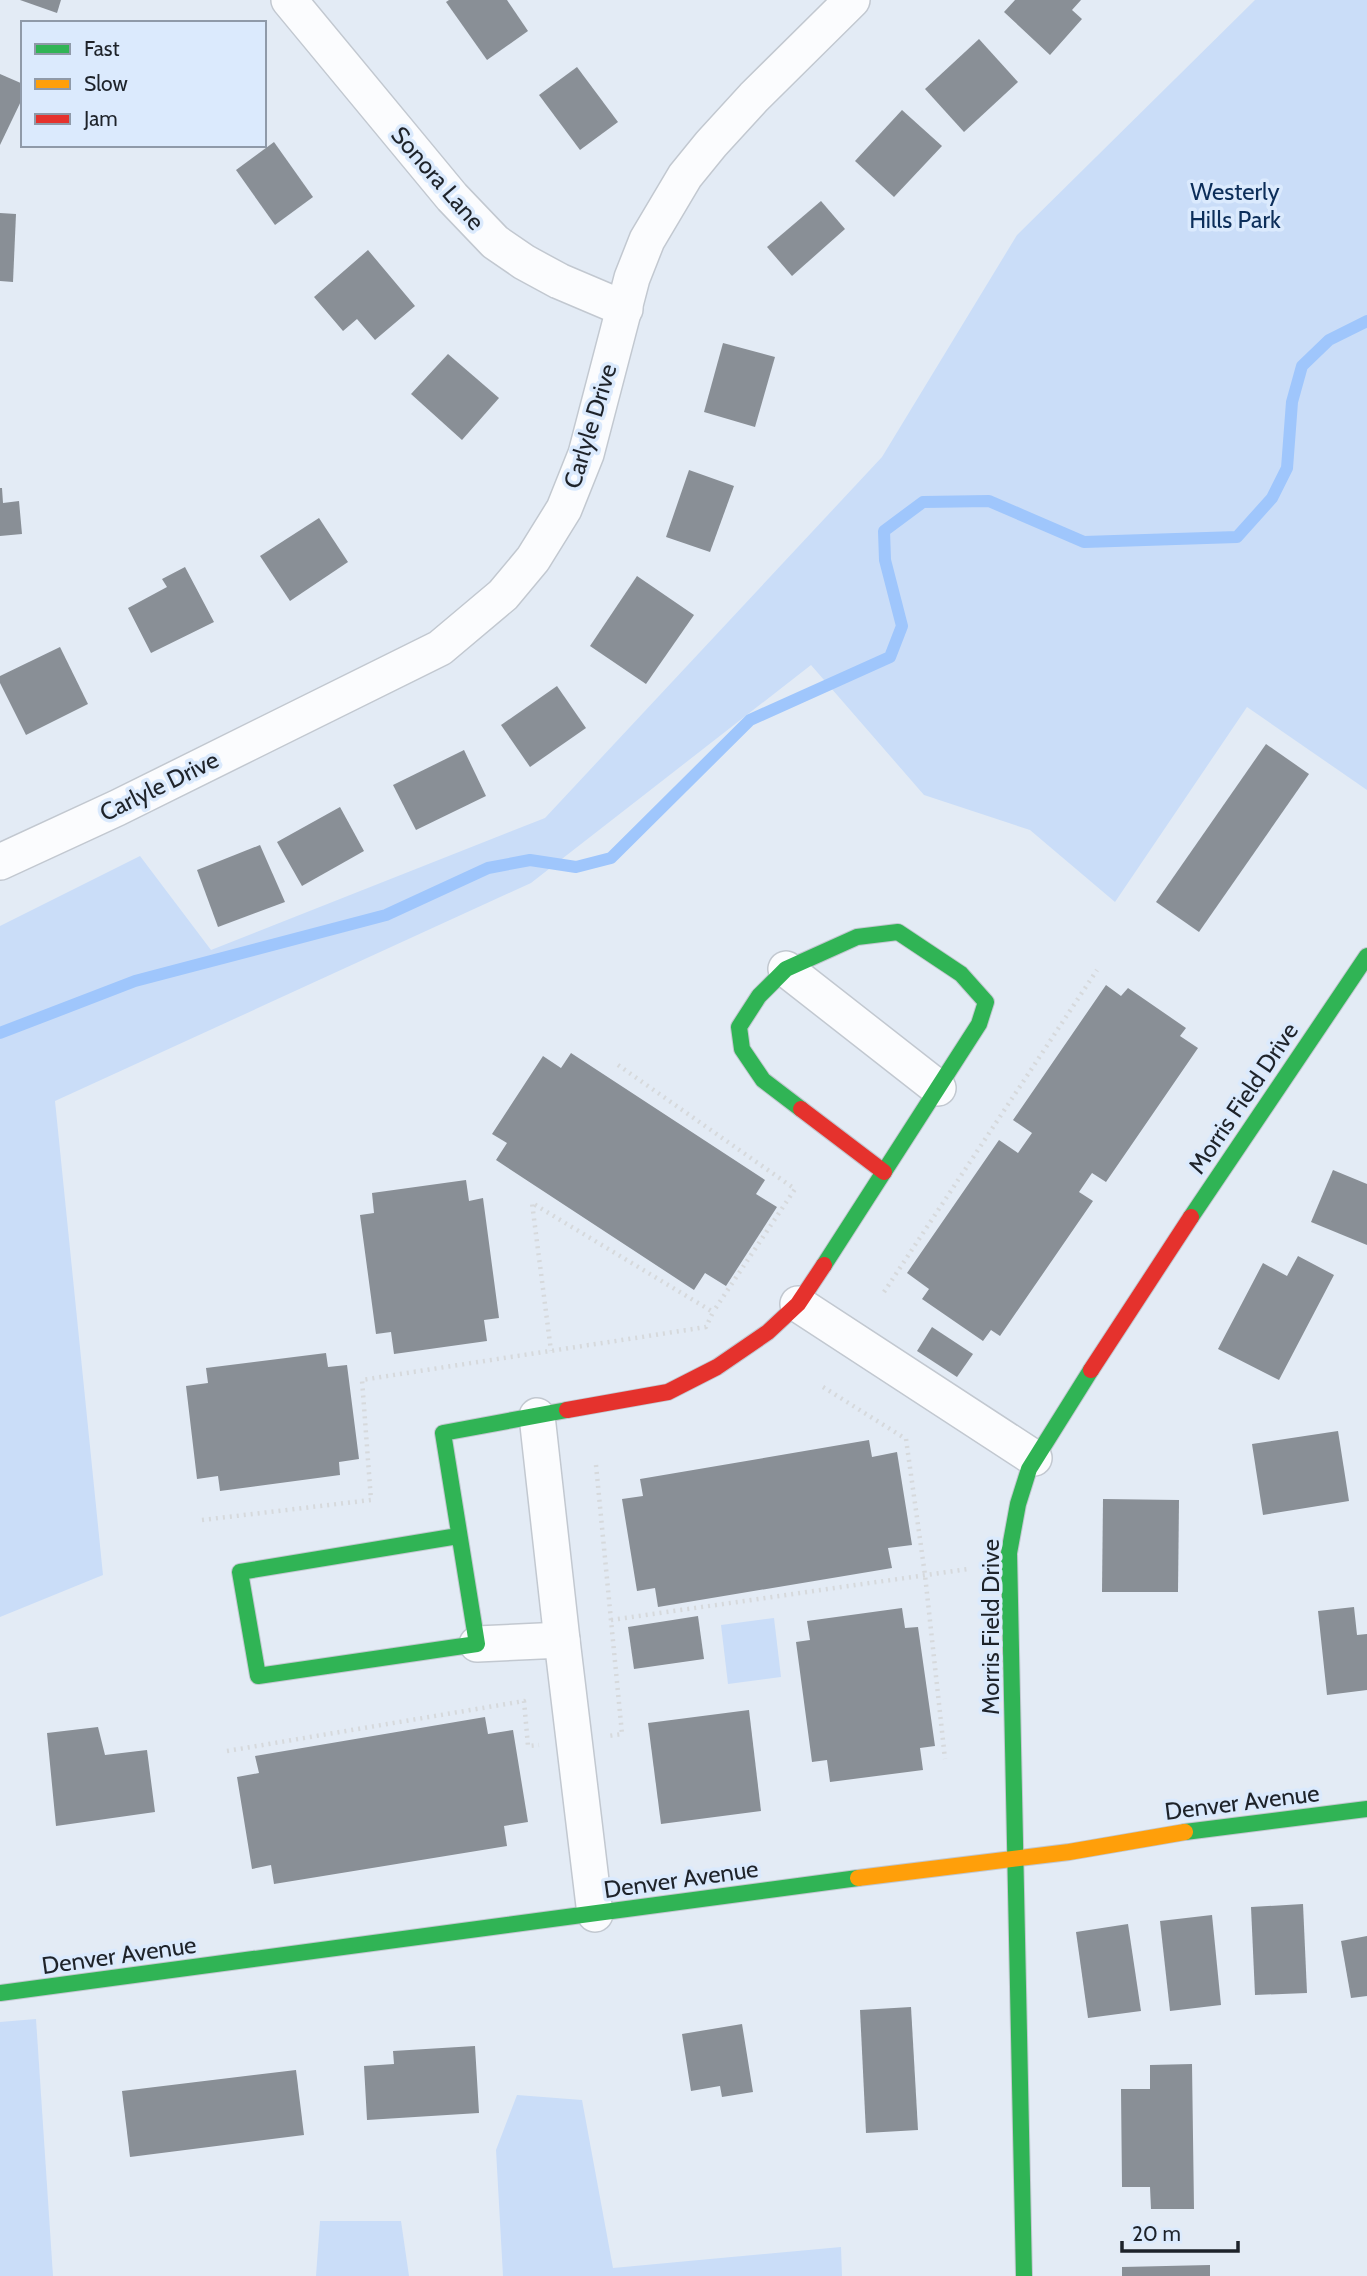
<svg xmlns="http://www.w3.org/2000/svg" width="1367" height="2276" font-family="Cabin,sans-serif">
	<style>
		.green { fill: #caddf8 }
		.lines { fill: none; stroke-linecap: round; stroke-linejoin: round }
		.stream { stroke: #9fc6fc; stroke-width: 12 }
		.building { fill: #898f96 }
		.street-casing { stroke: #c2c8d0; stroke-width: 38 }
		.fast-casing { stroke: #c2c8d0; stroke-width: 18 }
		.slow-casing { stroke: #c2c8d0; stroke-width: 18 }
		.jam-casing { stroke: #c2c8d0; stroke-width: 18 }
		.path { stroke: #d6d9dc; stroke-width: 4.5; stroke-dasharray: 2 5; stroke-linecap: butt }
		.street { stroke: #fbfcfe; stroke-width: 35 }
		.fast { stroke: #30b455; stroke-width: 16 }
		.slow { stroke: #ff9f0a; stroke-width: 16 }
		.jam { stroke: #e5322d; stroke-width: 16 }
		.labels { text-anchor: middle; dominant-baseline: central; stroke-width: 7; stroke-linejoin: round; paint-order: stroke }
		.street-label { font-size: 24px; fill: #1e232a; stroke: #dbeafd }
		.park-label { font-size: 24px; fill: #0c2e5a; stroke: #dbeafd }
	</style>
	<rect width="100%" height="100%" fill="#e3ebf5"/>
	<g class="green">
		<path d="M1255,0H1367V790L1247,707L1115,902L1030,830L924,795L811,665L531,883L55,1101L103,1575L0,1617V926L140,856L211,950L545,818L882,457L1017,235Z"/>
		<path d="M774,1618L781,1677L728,1684L721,1625Z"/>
		<path d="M36,2019L53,2276H0V2022Z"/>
		<path d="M517,2095L582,2100L613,2268L841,2247L842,2276H503L496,2150Z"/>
		<path d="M320,2221H401L409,2276H316Z"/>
	</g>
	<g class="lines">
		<path class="stream" d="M0,1033L135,981L386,915L488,868L530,860L576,867L611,858L750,720L890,657L902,626L885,560L884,531L923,502L989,501L1084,542L1237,537L1272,498L1287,468L1292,402L1302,366L1329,340L1367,321"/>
	</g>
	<g class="building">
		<path d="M20,0H61L57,13Z"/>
		<path d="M449,0H507L528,31L487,60L446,2Z"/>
		<path d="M1015,0H1081L1072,10L1082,19L1050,55L1004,12Z"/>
		<path d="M979,39L1018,82L964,132L925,89Z"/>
		<path d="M577,67L618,122L580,150L539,95Z"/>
		<path d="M0,74L23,84V97L0,145Z"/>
		<path d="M902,110L942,146L894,197L855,161Z"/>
		<path d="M274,142L313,197L275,225L236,170Z"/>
		<path d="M821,201L845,229L792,276L767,247Z"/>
		<path d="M0,213L16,214L13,282L0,281Z"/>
		<path d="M368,250L415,306L375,340L357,319L343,331L314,297Z"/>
		<path d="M723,343L775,357L755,427L704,412Z"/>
		<path d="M448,354L499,398L462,440L411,394Z"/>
		<path d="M689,470L734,486L710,552L666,537Z"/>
		<path d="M0,488H2L3,503L19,501L22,534L0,536Z"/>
		<path d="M319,518L348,562L290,601L260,556Z"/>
		<path d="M185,567L214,622L151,653L128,608L167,587L162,579Z"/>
		<path d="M637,576L694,615L646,684L590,646Z"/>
		<path d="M60,647L88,704L26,735L0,683V676Z"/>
		<path d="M557,686L586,728L530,767L501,725Z"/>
		<path d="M1266,744L1309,774L1199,932L1156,902Z"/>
		<path d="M464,750L486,796L416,830L393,785Z"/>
		<path d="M340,807L364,851L302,886L277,842Z"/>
		<path d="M260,845L285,902L218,927L197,870Z"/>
		<path d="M1106,985L1121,996L1128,988L1186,1028L1180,1036L1198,1048L1106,1182L1092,1173L1079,1192L1093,1201L1000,1336L991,1330L983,1341L922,1299L929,1289L907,1273L999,1140L1018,1153L1032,1133L1013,1120Z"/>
		<path d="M571,1053L765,1180L756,1194L777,1207L726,1286L705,1273L694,1290L496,1160L507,1143L492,1134L543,1056L561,1068Z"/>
		<path d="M1333,1170L1367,1184V1245L1311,1222Z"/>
		<path d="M466,1180L469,1201L483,1198L499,1318L484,1320L487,1341L394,1354L391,1332L376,1334L360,1215L374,1213L372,1193Z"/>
		<path d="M1298,1256L1334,1275L1279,1380L1218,1349L1263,1263L1287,1276Z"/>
		<path d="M932,1327L973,1354L957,1377L917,1351Z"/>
		<path d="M326,1353L328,1367L347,1365L359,1459L339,1462L340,1475L220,1491L218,1476L197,1479L186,1386L208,1383L206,1368Z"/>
		<path d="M1338,1431L1349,1501L1263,1515L1252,1444Z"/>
		<path d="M869,1440L872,1457L897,1452L912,1545L888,1548L892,1568L658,1607L655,1588L637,1591L622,1499L643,1496L640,1479Z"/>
		<path d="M1103,1499L1179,1500L1178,1592H1102Z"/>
		<path d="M1354,1607L1357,1635L1367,1634V1690L1327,1695L1318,1611Z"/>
		<path d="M902,1608L905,1628L918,1627L935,1746L920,1748L923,1770L830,1782L827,1760L812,1762L796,1642L810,1640L807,1621Z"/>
		<path d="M698,1616L704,1659L634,1669L628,1627Z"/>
		<path d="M749,1710L761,1811L661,1824L648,1723Z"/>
		<path d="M485,1717L488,1734L513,1730L528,1822L504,1826L507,1846L274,1884L271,1865L252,1869L237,1777L259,1773L255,1756Z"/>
		<path d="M98,1727L105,1755L147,1750L155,1812L56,1826L47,1733Z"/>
		<path d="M1303,1904L1307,1993L1255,1995L1251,1907Z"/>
		<path d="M1212,1915L1221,2005L1170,2011L1160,1921Z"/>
		<path d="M1128,1924L1141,2011L1088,2018L1076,1932Z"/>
		<path d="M1367,1936V1996L1351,1998L1341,1941Z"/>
		<path d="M911,2007L918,2130L866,2133L860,2010Z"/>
		<path d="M742,2024L753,2092L722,2097L720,2086L691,2091L682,2034Z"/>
		<path d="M475,2046L479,2113L367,2120L364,2066L394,2064L393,2051Z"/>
		<path d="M1192,2064L1194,2209H1151L1150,2187H1122L1121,2089H1150V2065Z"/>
		<path d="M296,2070L304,2135L130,2157L122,2091Z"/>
		<path d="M1210,2265V2276H1122V2267Z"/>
	</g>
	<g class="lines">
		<g class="street-casing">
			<g id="street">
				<path d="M289,0L452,197L495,242L524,262L559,281L625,309"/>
				<path d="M0,862L117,808L440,648L503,595L533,559L564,509L586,454L632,278L647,240L685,176L711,144L754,97L852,0"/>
				<path d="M786,969L938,1088"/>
				<path d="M798,1304L1034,1458"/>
				<path d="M537,1416L562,1640"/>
				<path d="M477,1644L562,1640L595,1914"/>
			</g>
		</g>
		<g class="fast-casing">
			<g id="fast">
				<path d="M801,1109L763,1080L742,1049L739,1027L759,996L786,969L857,937L898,932L961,974L986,1002L979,1024L824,1265"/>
				<path d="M1191,1217L1367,956"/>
				<path d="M458,1536L240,1572L258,1676L477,1644L443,1433L567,1410"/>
				<path d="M1185,1832L1367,1809"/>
				<path d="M0,1993L858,1878"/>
				<path d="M1024,2276L1009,1553L1018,1504L1029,1469L1091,1370"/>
			</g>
		</g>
		<g class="slow-casing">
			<path id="slow" d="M858,1878L1069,1852L1185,1832"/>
		</g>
		<g class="jam-casing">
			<g id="jam">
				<path d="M801,1109L884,1172"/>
				<path d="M1091,1370L1191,1217"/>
				<path d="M567,1410L668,1392L717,1367L768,1332L798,1304L824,1265"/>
			</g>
		</g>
		<g class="path">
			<path d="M618,1065L795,1189L713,1312"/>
			<path d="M884,1292L1097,970"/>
			<path d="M823,1387L906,1439L925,1575L945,1759"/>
			<path d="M596,1465L622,1734L608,1736"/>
			<path d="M202,1520L371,1500L362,1380C476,1362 591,1345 706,1327L713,1312L532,1203L551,1351"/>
			<path d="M611,1620L968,1569"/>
			<path d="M227,1751L524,1701L528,1746L539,1745"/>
		</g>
		<use href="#street" class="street"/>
		<use href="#fast" class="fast"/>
		<use href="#slow" class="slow"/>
		<use href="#jam" class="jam"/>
	</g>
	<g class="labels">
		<g class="street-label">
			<text transform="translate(438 178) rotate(49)">Sonora Lane</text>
			<text transform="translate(590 426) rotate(-73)">Carlyle Drive</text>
			<text transform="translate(159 786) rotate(-26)">Carlyle Drive</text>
			<text transform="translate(1243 1098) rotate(-56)">Morris Field Drive</text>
			<text transform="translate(990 1627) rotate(-90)">Morris Field Drive</text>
			<text transform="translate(1242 1802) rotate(-7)">Denver Avenue</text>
			<text transform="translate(681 1879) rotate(-8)">Denver Avenue</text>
			<text transform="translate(119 1955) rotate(-8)">Denver Avenue</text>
		</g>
		<g class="park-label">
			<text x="1235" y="191">Westerly<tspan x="1235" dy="28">Hills Park</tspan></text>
		</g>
	</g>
	<rect x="21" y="21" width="245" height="126" fill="#dbeafd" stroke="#8f9aa9" stroke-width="2"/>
	<rect x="35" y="44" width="35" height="10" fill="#30b455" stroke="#8f9aa9" stroke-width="2"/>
	<text x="84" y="56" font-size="21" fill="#1e232a">Fast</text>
	<rect x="35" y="79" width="35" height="10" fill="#ff9f0a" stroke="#8f9aa9" stroke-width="2"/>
	<text x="84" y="91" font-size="21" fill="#1e232a">Slow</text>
	<rect x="35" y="114" width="35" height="10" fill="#e5322d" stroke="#8f9aa9" stroke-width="2"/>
	<text x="84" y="126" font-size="21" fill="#1e232a">Jam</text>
	<path d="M1122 2241v10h116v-10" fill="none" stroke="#1e232a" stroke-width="3.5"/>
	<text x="1132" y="2241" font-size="21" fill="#1e232a" stroke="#dbeafd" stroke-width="5" paint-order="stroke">20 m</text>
</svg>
